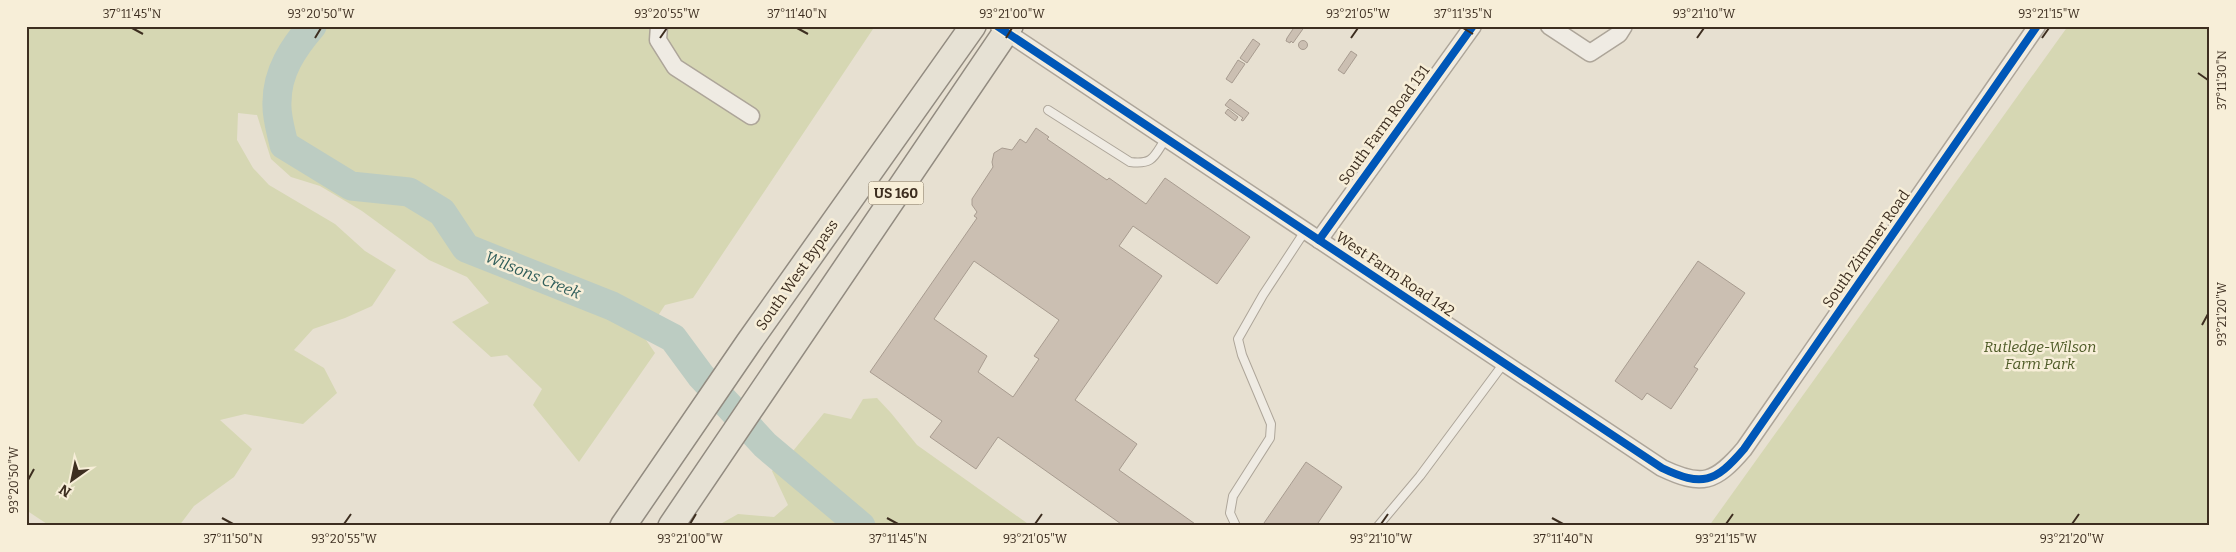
<svg xmlns="http://www.w3.org/2000/svg" width="2236" height="552" font-family="Bitter,serif">
	<style>
		.green { fill: #d6d7b3 }
		.lines { fill: none; stroke-linecap: round; stroke-linejoin: round }
		.river { stroke: #bcccc2; stroke-width: 29 }
		.building { fill: #cbbfb2; stroke: #a89c90; fill-rule: evenodd }
		.service-casing { stroke: #ada599; stroke-width: 10 }
		.minor-casing { stroke: #ada599; stroke-width: 19 }
		.primary-casing { stroke: #928b80; stroke-width: 28 }
		.service { stroke: #efebe3; stroke-width: 8 }
		.minor { stroke: #efebe3; stroke-width: 16 }
		.primary { stroke: #e6e1d4; stroke-width: 25 }
		.cycleway-casing { stroke: #f7eed8; stroke-width: 11 }
		.cycleway { stroke: #0057b8; stroke-width: 8 }
		.ticks { fill: none; stroke: #3d2e20; stroke-width: 2 }
		.labels { text-anchor: middle; dominant-baseline: central; stroke-width: 5; stroke-linejoin: round; paint-order: stroke }
		.shield { fill: #f7eed8; stroke: #756857; stroke-width: 1 }
		.shield-label { font-size: 14px; font-weight: bold; fill: #3d2e20 }
		.street-label { font-size: 15px; fill: #3d2e20; stroke: #f7eed8 }
		.park-label { font-size: 15px; font-style: italic; fill: #4d5a26; stroke: #f7eed8 }
		.water-label { font-size: 16px; font-style: italic; fill: #2f5d5a; stroke: #f7eed8 }
		.neatline { fill: none; stroke: #3d2e20; stroke-width: 2 }
		.ticks-label { font-size: 12px; text-anchor: middle; fill: #3d2e20 }
	</style>
	<rect width="100%" height="100%" fill="#e7e0d1"/>
	<g class="green">
		<path d="M26,26H875L693,298L665,305L644,337L655,353L579,462L533,405L542,389L507,355L491,357L452,322L489,303L467,277L429,260L362,211L320,186L291,177L271,159L257,115L238,113L237,140L253,168L269,185L335,224L365,251L396,270L372,306L345,318L313,329L294,350L324,368L337,393L303,424L245,414L220,420L252,449L234,477L194,506L179,526H50L26,510Z"/>
		<path d="M2068,26H2210V526H1709Z"/>
		<path d="M877,398L891,413L917,445L1031,526H717L738,514L774,517L788,505L772,471L793,451L824,413L851,419L863,399Z"/>
	</g>
	<g class="lines">
		<path class="river" d="M312,26C293,48 277,72 277,102C276,116 281,131 284,145L351,186L409,192L442,212L466,248L612,306L673,338L701,376L765,445L861,526"/>
	</g>
	<g class="building">
		<path d="M1295,26H1305L1293,43L1291,41L1290,43L1286,41L1287,38Z"/>
		<path d="M1253,39L1260,44L1247,63L1240,58Z"/>
		<circle cx="1303" cy="45" r="4.5"/>
		<path d="M1351,51L1357,55L1344,74L1338,70Z"/>
		<path d="M1238,60L1245,64L1232,83L1226,79Z"/>
		<path d="M1230,99L1249,113L1243,121L1241,120L1243,118L1225,105Z"/>
		<path d="M1228,109L1238,117L1235,121L1225,113Z"/>
		<path d="M1036,128L1049,137L1047,139L1107,180L1109,178L1146,204L1165,178L1250,237L1217,284L1133,226L1119,246L1162,276L1075,400L1137,444L1119,470L1198,526H1124L998,437L976,469L930,437L942,421L870,372L977,218L974,216L977,212L972,205V199L993,167L992,162L994,153L1002,148L1012,150L1020,139L1026,143ZM974,261L1059,320L1034,356L1039,359L1013,397L978,372L987,356L934,319Z"/>
		<path d="M1698,261L1745,293L1694,367L1698,369L1671,409L1647,393L1642,400L1615,381Z"/>
		<path d="M1306,462L1342,487L1316,526H1268L1264,523Z"/>
	</g>
	<g class="lines">
		<g class="service-casing">
			<g id="service">
				<path d="M1048,110L1130,162C1154,165 1154,156 1166,138"/>
				<path d="M1236,526L1230,513L1233,496L1270,438L1271,424L1242,355L1238,339L1263,295L1305,231"/>
				<path d="M1378,526L1420,476L1504,363"/>
			</g>
		</g>
		<g class="minor-casing">
			<g id="minor">
				<path d="M659,26L658,40L675,67L751,116"/>
				<path d="M1549,26L1590,53L1619,34L1624,26"/>
				<path d="M999,27L1662,468C1702,487 1715,483 1744,449L2037,26"/>
				<path d="M1319,240L1473,26"/>
			</g>
		</g>
		<g class="primary-casing">
			<g id="primary">
				<path d="M623,526L749,342L973,26"/>
				<path d="M671,526L1010,26"/>
			</g>
		</g>
		<use href="#service" class="service"/>
		<use href="#minor" class="minor"/>
		<use href="#primary" class="primary"/>
		<g class="cycleway-casing">
			<g id="cycleway">
				<path d="M997,26L1662,468C1702,487 1715,483 1744,449L2037,26"/>
				<path d="M1319,240L1473,26"/>
			</g>
		</g>
		<use href="#cycleway" class="cycleway"/>
	</g>
	<path class="ticks" d="M132,28L143,34M797,28L808,34M1463,28L1473,34M315,38L321,28M660,38L667,28M1006,38L1012,28M1351,38L1358,28M1697,38L1704,28M2042,38L2049,28M2198,73L2208,80M2202,325L2208,314M28,480L34,469M222,518L233,524M887,518L898,524M1552,518L1563,524M344,524L351,514M690,524L696,514M1035,524L1042,514M1381,524L1388,514M1726,524L1733,514M2072,524L2079,514"/>
	<g class="labels">
		<rect class="shield" x="868.5" y="181.5" width="55" height="23" rx="4"/>
		<g class="shield-label">
			<text x="896" y="193">US 160</text>
		</g>
		<g class="street-label">
			<text transform="translate(1384 125) rotate(-54)">South Farm Road 131</text>
			<text transform="translate(1866 249) rotate(-55)">South Zimmer Road</text>
			<text transform="translate(1395 274) rotate(34)">West Farm Road 142</text>
			<text transform="translate(797 275) rotate(-55)">South West Bypass</text>
		</g>
		<g class="park-label">
			<text x="2040" y="347">Rutledge-Wilson<tspan x="2040" dy="17">Farm Park</tspan></text>
		</g>
		<g class="water-label">
			<text transform="translate(533 275) rotate(22)">Wilsons Creek</text>
		</g>
	</g>
	<rect width="2236" height="552" fill="none" stroke="#f7eed8" stroke-width="55"/>
	<g transform="translate(72 480) rotate(213)" stroke="#f7eed8" stroke-width="4" paint-order="stroke">
	<path d="M0-4L9 19L0 12L-9 19Z" fill="#3d2e20"/>
	<text y="-8" font-size="14" font-weight="bold" text-anchor="middle" fill="#3d2e20">N</text>
	</g>
	<rect x="28" y="28" width="2180" height="496" class="neatline"/>
	<g class="ticks-label">
		<text x="132" y="18">37°11'45"N</text>
		<text x="321" y="18">93°20'50"W</text>
		<text x="667" y="18">93°20'55"W</text>
		<text x="797" y="18">37°11'40"N</text>
		<text x="1012" y="18">93°21'00"W</text>
		<text x="1358" y="18">93°21'05"W</text>
		<text x="1463" y="18">37°11'35"N</text>
		<text x="1704" y="18">93°21'10"W</text>
		<text x="2049" y="18">93°21'15"W</text>
		<text transform="translate(2222 80) rotate(-90)" y="4">37°11'30"N</text>
		<text transform="translate(2222 314) rotate(-90)" y="4">93°21'20"W</text>
		<text transform="translate(14 480) rotate(-90)" y="4">93°20'50"W</text>
		<text x="233" y="543">37°11'50"N</text>
		<text x="344" y="543">93°20'55"W</text>
		<text x="690" y="543">93°21'00"W</text>
		<text x="898" y="543">37°11'45"N</text>
		<text x="1035" y="543">93°21'05"W</text>
		<text x="1381" y="543">93°21'10"W</text>
		<text x="1563" y="543">37°11'40"N</text>
		<text x="1726" y="543">93°21'15"W</text>
		<text x="2072" y="543">93°21'20"W</text>
	</g>
</svg>
